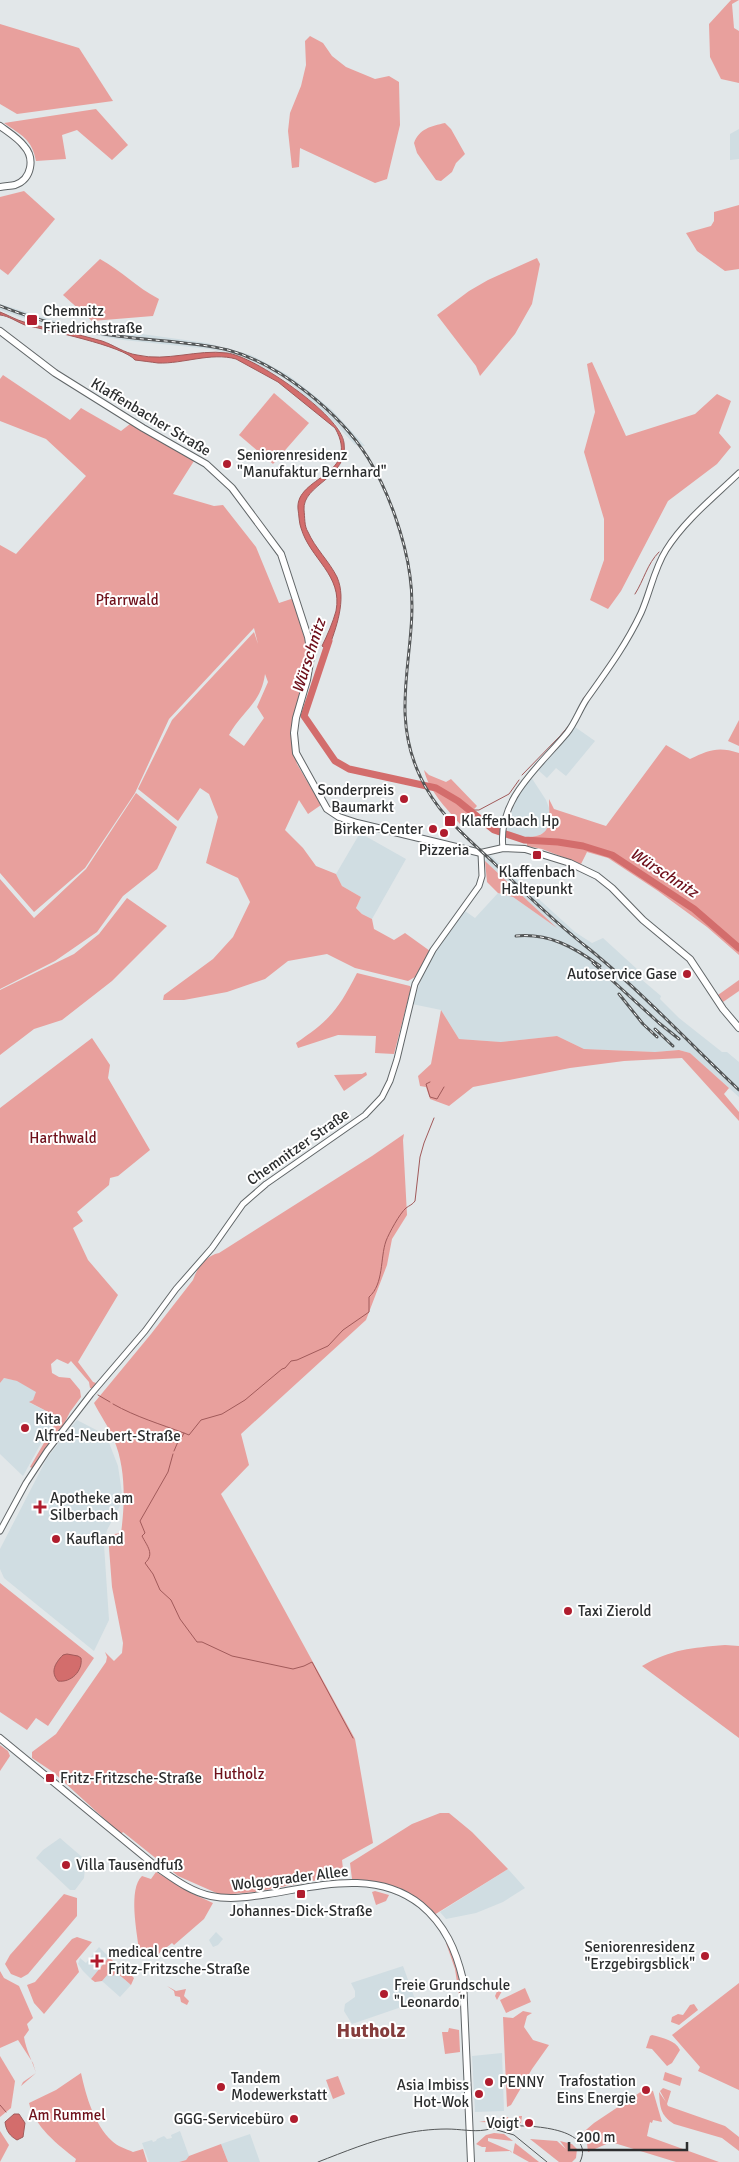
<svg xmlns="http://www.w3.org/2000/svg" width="739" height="2162" font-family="Signika,sans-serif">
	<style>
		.built { fill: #d0dde2 }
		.green { fill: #e8a09d; fill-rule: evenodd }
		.water { fill: #d36d6c; stroke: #a15a5a }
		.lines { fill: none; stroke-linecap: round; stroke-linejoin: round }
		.stream { stroke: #a15a5a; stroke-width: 1 }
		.river { stroke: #d36d6c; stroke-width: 7 }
		.minor-casing { stroke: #616668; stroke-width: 7 }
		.major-casing { stroke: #616668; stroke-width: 8 }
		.minor { stroke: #fff; stroke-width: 5 }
		.major { stroke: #fff; stroke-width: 6 }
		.tram { stroke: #545758; stroke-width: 1 }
		.rail-casing { stroke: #545758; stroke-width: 3 }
		.rail { stroke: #fff; stroke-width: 1; stroke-dasharray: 4; stroke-linecap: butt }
		.poi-dot { fill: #b01d2e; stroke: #fff; stroke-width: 2 }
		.labels { text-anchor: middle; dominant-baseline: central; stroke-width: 4; stroke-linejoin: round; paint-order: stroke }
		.poi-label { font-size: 15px; fill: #2c2e2f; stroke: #fff; text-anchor: start }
		.street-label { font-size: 15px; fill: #2c2e2f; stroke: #fff }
		.park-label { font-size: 15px; fill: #6f111b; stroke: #fff }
		.water-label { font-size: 16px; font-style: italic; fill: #6e0f1a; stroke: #fff }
		.district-label { font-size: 20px; font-weight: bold; fill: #843c3c; stroke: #fff }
	</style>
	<rect width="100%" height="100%" fill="#e2e7e9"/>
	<g class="built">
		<path d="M739,129V159L730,160V134Z"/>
		<path d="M0,304L62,323L207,343L251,355L288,375L305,388L332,410L365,446L355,445L327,415L285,379L245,358L210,349L123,340L49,327L0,310Z"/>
		<path d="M575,727L595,741L566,776L556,768L547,778L538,770V768L556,751Z"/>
		<path d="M531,777L546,800L549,808V826L546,832L534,837H527L514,835L507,830L508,821L517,799Z"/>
		<path d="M360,833L406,859L372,919L362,914L356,907L361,897L342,886L336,874Z"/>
		<path d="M490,855L575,932L592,943L603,938L637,969L634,973L661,996L660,999L679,1018L722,1052H727L739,1062V1097L690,1053L679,1050L655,1052L584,1049L557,1036L501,1042L459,1039L441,1010L412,1004L428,962L465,911L475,918L498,893L513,897L553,925L485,861Z"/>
		<path d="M4,1378L18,1381L37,1392L33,1400L30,1403L56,1416L23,1476L0,1454V1383Z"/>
		<path d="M77,1420L106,1435L118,1466L123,1500L107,1530L104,1545L109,1620L94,1651L4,1578L0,1569V1549L47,1458Z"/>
		<path d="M60,1838L89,1863L85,1868L84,1878L75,1890H70L36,1858L43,1850Z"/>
		<path d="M508,1869L525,1888L503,1902L476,1913L446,1919L440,1912Z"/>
		<path d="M216,1932L223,1939L218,1945L213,1947L209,1940Z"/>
		<path d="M99,1947L109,1957L91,1979L83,1971L78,1964L80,1958L86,1963Z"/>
		<path d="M403,1966L416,2002L352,2024L344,2011L345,2004L355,1997V1991L351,1983Z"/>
		<path d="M110,1972H116L131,1985L120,1997L102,1981Z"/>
		<path d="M502,2053L504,2111L475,2112L472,2056Z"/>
		<path d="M180,2131L189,2156L186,2160L179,2162H149L142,2143L152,2140L153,2142L156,2141L157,2139L164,2136L167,2139L172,2138L171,2135Z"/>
		<path d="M250,2134L260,2162H228L221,2144Z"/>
	</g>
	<g class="green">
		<path d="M731,0H739L732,4L734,28L739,31V83L721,79L710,57L709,24Z"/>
		<path d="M0,24L79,48L113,101L17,114L0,104Z"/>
		<path d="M310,36L323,43L332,56L346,67L375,79L389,76L399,82L400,125L387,179L375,183L300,148L299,167L292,168L288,131L290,113L301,86L306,65L305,41Z"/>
		<path d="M96,109L128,145L112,160L77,130L62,135L66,159L36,161C32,139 21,135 4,123Z"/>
		<path d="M445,123L451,129L465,154L456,163L452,172L441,181L436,180L417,153L414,143C419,129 431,126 445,123Z"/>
		<path d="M24,191L55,219L8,275L0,269V197Z"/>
		<path d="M739,205V269L725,271L697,251L686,233L711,226L714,221V212Z"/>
		<path d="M537,258L540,264L532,304L515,334L480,376L476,366L437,315L469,291L488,280Z"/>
		<path d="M100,259C122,271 136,287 159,299L153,316L92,321L63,295Z"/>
		<path d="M592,362L626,436L695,414L717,394L731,401L719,433L731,447L717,464L668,501L621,591L608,609L590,600L604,560V519L584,452L595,412L587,364Z"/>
		<path d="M3,375L70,420L81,408L121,431L130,424L194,461L173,494L214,506L223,505L256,547L279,603L294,598L308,652L309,668L292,742L297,764L321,805L308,814L299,800L285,830L303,848L316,866L336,874L342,886L361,897L356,908L362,914L372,919L374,929L394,940L405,933L430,951L415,977L408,981L355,968L327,954L288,961L265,979L227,992L184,1000H163L164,995L213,959L233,937L250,902L238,878L206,863L218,817L209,794L200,788L178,821L138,789L172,720L254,632L258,644L254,628L169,719L135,793L85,868L34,912L0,873V545L16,554L86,476L46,439L0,421V379ZM265,674L268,682L257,707L264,718L244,746L229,735C242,711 261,704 265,674Z"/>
		<path d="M274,393L309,423L273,464L239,435Z"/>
		<path d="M739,720V746L728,741Z"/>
		<path d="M666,745L690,759C709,750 718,746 739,753V955L707,927L658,891L608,858L587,852L581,864L542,849L527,846V837C554,837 549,819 549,799L554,809L606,826Z"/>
		<path d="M424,770L429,775L446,782L451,779L477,806L460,824C446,808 429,791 424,770Z"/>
		<path d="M136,793L177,827L157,869L123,896L97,932L55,961L0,989V879L34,918L86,869Z"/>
		<path d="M485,861L557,928L513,897L498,893L487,882Z"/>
		<path d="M127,898L167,926L112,981L62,1020L34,1029L0,1055V990L74,954L99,934Z"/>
		<path d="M357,973L410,986L411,988L394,1054L375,1053L376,1036L338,1035L298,1048L296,1043C330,1020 338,1010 357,973Z"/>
		<path d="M739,980V991L723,1002L718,995Z"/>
		<path d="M441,1010L459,1039L501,1042L557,1036L584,1049L655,1052L679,1050L690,1053L729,1088L724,1094L739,1112V1121L682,1058L624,1061L570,1068L473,1087L449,1106L430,1099L426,1087L420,1086L418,1076L431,1064Z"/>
		<path d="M92,1038L110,1065L108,1078L150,1150L118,1176L110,1178L109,1185L77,1212L83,1221L73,1228L88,1260L118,1295L78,1362L93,1382L96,1383L93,1388H90L89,1382L71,1361L68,1364L57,1359L51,1364L52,1373L59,1377L70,1378L80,1390L81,1397L70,1412L60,1432L32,1468L30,1467L55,1424L53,1422L56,1416L29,1402L33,1400L36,1392L17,1381L4,1378L0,1383V1108Z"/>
		<path d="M366,1072L367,1075L344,1091L334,1075L362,1074Z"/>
		<path d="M404,1134L403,1140L407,1215L392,1239L387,1265L366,1320L241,1434L249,1465L221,1494L355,1739L373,1843L342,1860L343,1869L339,1876L255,1892L221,1895L178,1876L123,1832L121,1834L53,1772L32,1758V1752L56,1734L106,1662L107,1657L105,1652L114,1661L122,1653L123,1643L112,1587L108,1535L121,1533C125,1504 126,1468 114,1440C109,1427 100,1415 94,1403L151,1334L193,1280C197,1268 205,1256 219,1253L372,1156Z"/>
		<path d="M0,1583L94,1658L48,1726L36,1718L27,1730L0,1712Z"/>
		<path d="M725,1645L739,1646V1738L642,1666C672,1649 691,1648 725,1645Z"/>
		<path d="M0,1745L8,1751L10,1756L0,1771Z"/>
		<path d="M440,1813H449L472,1832L508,1869L434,1915L410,1894L363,1880L352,1879L350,1863L412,1824Z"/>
		<path d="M156,1872L193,1894L213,1903L204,1919L174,1945L172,1943L157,1955L139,1950C137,1932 128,1889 142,1876L151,1879Z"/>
		<path d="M375,1891L389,1895L386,1901L376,1905L372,1892Z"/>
		<path d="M64,1894L77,1898V1916L28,1974L21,1978L11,1974L5,1964L10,1955Z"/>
		<path d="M77,1937L92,1942L76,1961L79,1972L44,2014L34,2003L27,1985L35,1982L72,1939Z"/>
		<path d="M446,1943H449C459,1966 461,1991 462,2015L455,1969Z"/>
		<path d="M109,1957L125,1973L127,1972L129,1974V1976H132L134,1978L131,1985L116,1972L113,1976L109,1973L102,1981L95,1982L91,1979Z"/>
		<path d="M0,1971L4,1978L19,1986L33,2018L27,2024L29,2030L24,2037C26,2050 32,2060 36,2073L21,2086L23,2082L36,2073L33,2063L18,2040L0,2048Z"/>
		<path d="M502,1980L508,1987L502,1991L497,2000L495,1996Z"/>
		<path d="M739,1983V2090L698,2071L700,2067L672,2035Z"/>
		<path d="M167,1986L176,1991L186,1989L184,1996L189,2001L187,2005L181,2002L180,1997L175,1996L174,1991Z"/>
		<path d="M525,1988L531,2002L506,2013L500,2000Z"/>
		<path d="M694,2004L698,2010L679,2025L671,2022L672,2017L678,2014L683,2015L690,2005Z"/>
		<path d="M523,2011L532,2013L527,2016L524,2027L533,2040L549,2045L532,2069L511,2105L507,2107L503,2017L513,2018Z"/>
		<path d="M449,2028L459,2030L460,2052L445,2054L442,2032H448Z"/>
		<path d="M652,2035C663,2038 675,2040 680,2050L672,2063L667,2066L652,2049L646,2048L650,2036Z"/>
		<path d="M0,2056L15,2081L11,2108L0,2117Z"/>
		<path d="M665,2072L682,2078L680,2086L663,2080Z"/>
		<path d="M81,2073C86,2096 94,2124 112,2141C117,2146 126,2149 133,2152L143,2149L147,2162H75L76,2159C58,2145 34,2126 29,2103L56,2090Z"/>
		<path d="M338,2076L345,2094L333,2099L326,2080Z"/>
		<path d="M663,2088L671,2091L667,2104L668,2106L725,2126L739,2137V2151L722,2138L674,2124C660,2115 660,2107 659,2092L666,2102L660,2091Z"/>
		<path d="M645,2089L653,2091L662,2122L653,2120L652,2123L650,2122L647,2136L719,2162H676L611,2142L588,2152L587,2143L580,2135L594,2123Z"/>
		<path d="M519,2116H522L521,2123L479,2122L508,2117L509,2120L519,2119Z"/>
		<path d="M0,2131L9,2145L0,2162Z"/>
		<path d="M494,2133L504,2134L513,2141L488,2138V2141L511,2151L512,2153L510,2151L485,2152L486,2147H482L476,2144L486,2135Z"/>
		<path d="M530,2139L557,2141L566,2149L560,2141L572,2144L577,2149L576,2158L572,2162H559Z"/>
		<path d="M515,2143L539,2162H529L513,2153Z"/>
		<path d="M221,2144L228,2162H179L186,2160L189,2156Z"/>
	</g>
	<g class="water">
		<path d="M0,312C8,315 16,320 24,322C50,330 76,333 102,341C114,345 124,353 137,355C167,362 197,349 227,353C254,356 341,415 344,443C349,478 302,484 304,510C305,517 304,526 308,532C315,548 329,561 337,577C347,600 336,628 328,650L322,646C327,636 333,622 336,611C343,575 310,559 301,528C299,523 299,515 298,509C295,476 362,476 335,428L278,382L236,359C211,352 183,364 158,363C151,362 143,361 135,360C124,346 46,330 25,325C17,322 9,316 0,315Z"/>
		<path d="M67,1654L78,1656L81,1658C83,1671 71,1683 58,1681C50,1672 55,1663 63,1655Z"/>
		<path d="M14,2114H19L25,2123L23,2137L17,2140C10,2136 6,2131 5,2122Z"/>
	</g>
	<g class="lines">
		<g class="stream">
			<path d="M635,594C644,580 647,564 659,552"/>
			<path d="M583,699L591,689"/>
			<path d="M522,775L560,736L571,723"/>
			<path d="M470,810H479L509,794L519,780"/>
			<path d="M430,1082L426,1084L430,1097L437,1099L444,1087"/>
			<path d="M98,1395L110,1402"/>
			<path d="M113,1404C136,1417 160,1424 184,1433"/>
			<path d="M174,1451L180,1437H182L184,1433L189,1435L201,1420L222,1414L245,1400L282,1369L285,1368L291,1361L297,1360L328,1346L343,1330L369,1312V1297C384,1284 380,1258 386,1241C389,1233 400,1213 406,1208C410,1205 412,1205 415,1201L420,1157L424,1143L434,1118"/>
			<path d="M173,1454L168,1472L140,1521L145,1533L142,1536C147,1546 155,1554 145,1563L153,1574L160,1590L171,1600L180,1619L197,1642H202L232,1656L293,1669L304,1666L312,1662L353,1738"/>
			<path d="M0,2105L6,2112"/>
		</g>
		<path class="river" d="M329,641L304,716L335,761L349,769L436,788L458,801L494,830L524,840L558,842L583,846L612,855L694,909L739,948"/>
		<g class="minor-casing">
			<g id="minor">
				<path d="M503,848C497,799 539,767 567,733C575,723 579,711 586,700C606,672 626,645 641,613C650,593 654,569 666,550C685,520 714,497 739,473"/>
				<path d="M0,1531L26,1483L47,1451L91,1394L145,1331L176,1289L212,1248L243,1204L266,1184L365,1115L382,1097L390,1081L397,1059L415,984L433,950L479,886L482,876L481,853"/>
			</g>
		</g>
		<g class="major-casing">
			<g id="major">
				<path d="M0,126C8,132 18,138 24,146C35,158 32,179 15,185C11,186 5,186 0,187"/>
				<path d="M0,331L55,373L143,428L206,464L232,488L281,554L308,637L311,656L307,680L296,718L294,733L296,753L327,809L339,817L357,823L481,853L503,848L525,849L570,863L597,876L612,888L643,920L690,959L723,1009L739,1028"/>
				<path d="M0,1738L158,1868C174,1879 191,1892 211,1896C230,1900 249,1897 268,1894C319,1886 376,1869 421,1905C445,1925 456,1950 463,1980L471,2162"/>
			</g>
		</g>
		<use href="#minor" class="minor"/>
		<use href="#major" class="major"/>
		<g class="tram">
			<path d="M497,2130L514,2135L547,2162"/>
			<path d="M318,2162C344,2152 370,2141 398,2135C414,2131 431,2129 447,2129C460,2129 473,2132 485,2130C493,2129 500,2127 508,2126C528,2125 597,2127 580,2162"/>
		</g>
		<g class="rail-casing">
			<g id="rail">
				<path d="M0,306C36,320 72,330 110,335C149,341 190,341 228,350C280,364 340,413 368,458C388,490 405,538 410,576C420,646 387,707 420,776C436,812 465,836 493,862C519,887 545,913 572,935C581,943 591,950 600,958C649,999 692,1046 739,1090"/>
				<path d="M516,936C549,933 574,947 600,966"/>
				<path d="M593,963L659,1023L679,1039"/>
				<path d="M619,994L643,1024L657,1037"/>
				<path d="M655,1029L673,1046"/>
			</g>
		</g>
		<use href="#rail" class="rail"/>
	</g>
	<g class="poi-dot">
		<rect x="26" y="314" width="12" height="12" rx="2.5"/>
		<circle cx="227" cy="464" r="5"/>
		<circle cx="404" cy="799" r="5"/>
		<rect x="444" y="815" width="12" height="12" rx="2.5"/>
		<circle cx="433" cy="829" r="5"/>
		<circle cx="444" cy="833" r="5"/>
		<rect x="532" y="850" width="10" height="10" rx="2.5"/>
		<circle cx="687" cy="974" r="5"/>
		<circle cx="25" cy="1428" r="5"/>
		<path d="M37.5 1499.5h5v5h5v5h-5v5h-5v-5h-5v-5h5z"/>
		<circle cx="56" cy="1539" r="5"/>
		<circle cx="568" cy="1611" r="5"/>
		<rect x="45" y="1773" width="10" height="10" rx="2.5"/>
		<circle cx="66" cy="1865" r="5"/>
		<rect x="296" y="1889" width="10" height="10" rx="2.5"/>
		<circle cx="705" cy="1956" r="5"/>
		<path d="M94.5 1953.5h5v5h5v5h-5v5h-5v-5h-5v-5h5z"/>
		<circle cx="384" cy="1994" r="5"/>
		<circle cx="489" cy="2082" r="5"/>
		<circle cx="221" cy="2087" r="5"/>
		<circle cx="646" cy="2090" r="5"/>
		<circle cx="479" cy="2094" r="5"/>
		<circle cx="294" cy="2119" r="5"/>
		<circle cx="529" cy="2123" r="5"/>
	</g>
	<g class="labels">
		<g class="poi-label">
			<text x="43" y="311">Chemnitz<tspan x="43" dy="17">Friedrichstraße</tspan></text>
			<text x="237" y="455">Seniorenresidenz<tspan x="237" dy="17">"Manufaktur Bernhard"</tspan></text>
			<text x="394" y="790" text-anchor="end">Sonderpreis<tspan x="394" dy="17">Baumarkt</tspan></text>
			<text x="461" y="821">Klaffenbach Hp</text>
			<text x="423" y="829" text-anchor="end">Birken-Center</text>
			<text x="444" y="850" text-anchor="middle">Pizzeria</text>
			<text x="537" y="872" text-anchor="middle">Klaffenbach<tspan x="537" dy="17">Haltepunkt</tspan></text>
			<text x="677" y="974" text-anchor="end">Autoservice Gase</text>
			<text x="35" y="1419">Kita<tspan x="35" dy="17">Alfred-Neubert-Straße</tspan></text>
			<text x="50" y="1498">Apotheke am<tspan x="50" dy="17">Silberbach</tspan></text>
			<text x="66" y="1539">Kaufland</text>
			<text x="578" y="1611">Taxi Zierold</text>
			<text x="60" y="1778">Fritz-Fritzsche-Straße</text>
			<text x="76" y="1865">Villa Tausendfuß</text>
			<text x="301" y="1911" text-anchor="middle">Johannes-Dick-Straße</text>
			<text x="695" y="1947" text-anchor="end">Seniorenresidenz<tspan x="695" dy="17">"Erzgebirgsblick"</tspan></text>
			<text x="108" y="1952">medical centre<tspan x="108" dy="17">Fritz-Fritzsche-Straße</tspan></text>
			<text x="394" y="1985">Freie Grundschule<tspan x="394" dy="17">"Leonardo"</tspan></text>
			<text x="231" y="2078">Tandem<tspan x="231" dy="17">Modewerkstatt</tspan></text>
			<text x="636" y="2081" text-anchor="end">Trafostation<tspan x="636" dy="17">Eins Energie</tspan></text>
			<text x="499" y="2082">PENNY</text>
			<text x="469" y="2085" text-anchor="end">Asia Imbiss<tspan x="469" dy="17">Hot-Wok</tspan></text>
			<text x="284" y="2119" text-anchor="end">GGG-Servicebüro</text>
			<text x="519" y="2123" text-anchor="end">Voigt</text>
		</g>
		<g class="street-label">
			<text transform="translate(151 417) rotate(31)">Klaffenbacher Straße</text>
			<text transform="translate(298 1147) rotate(-35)">Chemnitzer Straße</text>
			<text transform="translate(290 1878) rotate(-7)">Wolgograder Allee</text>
		</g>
		<g class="park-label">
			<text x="127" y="600">Pfarrwald</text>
			<text x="63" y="1138">Harthwald</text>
			<text x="239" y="1774">Hutholz</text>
			<text x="67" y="2115">Am Rummel</text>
		</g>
		<g class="water-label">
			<text transform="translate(309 656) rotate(-72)">Würschnitz</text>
			<text transform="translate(664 873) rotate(33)">Würschnitz</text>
		</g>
		<g class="district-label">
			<text x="371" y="2030">Hutholz</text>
		</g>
	</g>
	<path d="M569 2142v8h118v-8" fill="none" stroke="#2c2e2f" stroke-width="2.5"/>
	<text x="576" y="2142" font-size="15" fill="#2c2e2f" stroke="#ffffff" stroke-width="4" paint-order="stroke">200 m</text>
</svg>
